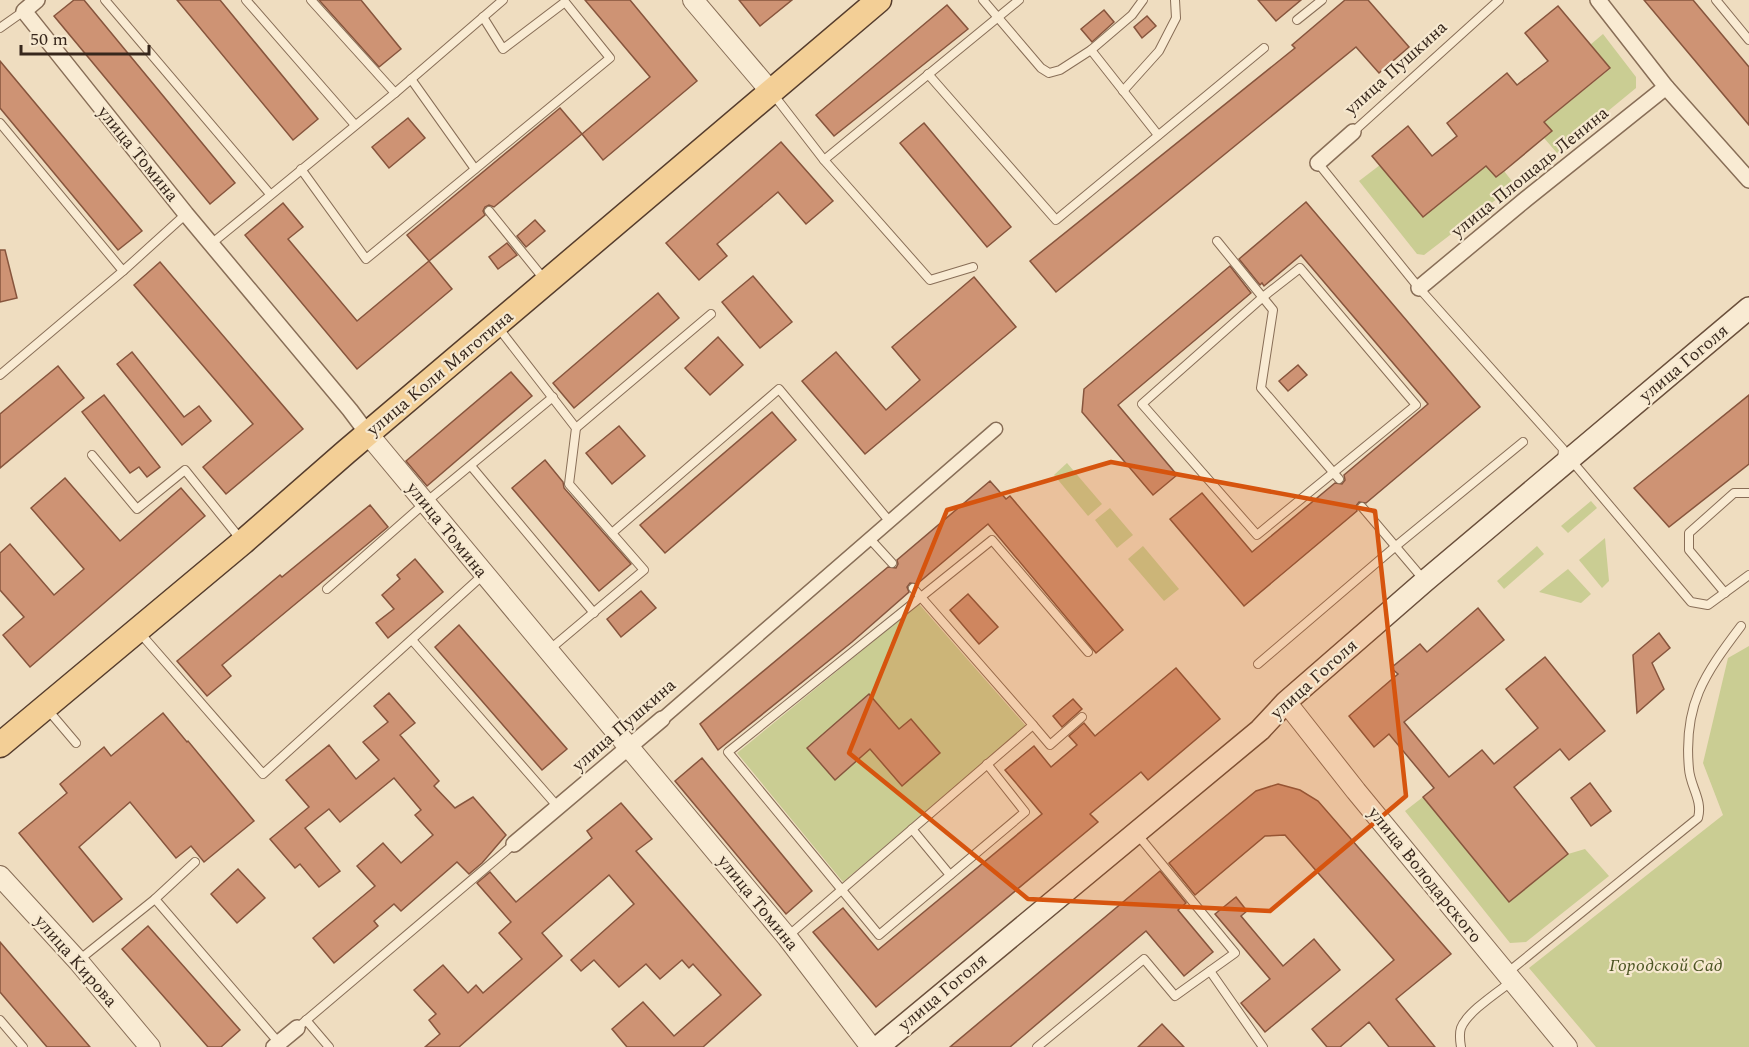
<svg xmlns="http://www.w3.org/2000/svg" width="1749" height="1047" font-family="Spectral,serif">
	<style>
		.green { fill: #cacd93 }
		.building { fill: #ce9374; stroke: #87553d; stroke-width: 1.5 }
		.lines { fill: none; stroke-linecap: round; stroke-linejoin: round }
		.service-casing { stroke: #886e57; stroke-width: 10 }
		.pedestrian-casing { stroke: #886e57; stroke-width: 15 }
		.minor-casing { stroke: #886e57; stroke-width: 18 }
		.tertiary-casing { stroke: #886e57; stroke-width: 22 }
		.secondary-casing { stroke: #6a4f3b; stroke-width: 24 }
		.primary-casing { stroke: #553c2c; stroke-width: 27 }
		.service { stroke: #f9ebd3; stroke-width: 8 }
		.pedestrian { stroke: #f9ebd3; stroke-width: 12 }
		.minor { stroke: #f9ebd3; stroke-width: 15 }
		.tertiary { stroke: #f9ebd3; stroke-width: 20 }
		.secondary { stroke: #f9ebd3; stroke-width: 21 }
		.primary { stroke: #f3cf96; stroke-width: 24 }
		.marked { fill: #d6540e; fill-opacity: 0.2; stroke: #d6540e; stroke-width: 4.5; stroke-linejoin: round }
		.labels { text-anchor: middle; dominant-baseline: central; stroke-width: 4.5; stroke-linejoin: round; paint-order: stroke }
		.street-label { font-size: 18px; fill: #37271c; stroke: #f6e8cf }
		.park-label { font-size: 18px; font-style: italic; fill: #4b5422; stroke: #f6e8cf }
	</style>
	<rect width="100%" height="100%" fill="#efddc0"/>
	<g class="green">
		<path d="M1603,34L1636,77V88L1557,153L1544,138L1552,131L1544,122L1610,69L1590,45Z"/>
		<path d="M1380,165L1423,217L1486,166L1496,177L1504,171L1515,185L1424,255L1417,254L1359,181Z"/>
		<path d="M1067,463L1102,504L1088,516L1054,475Z"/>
		<path d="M1591,501L1597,508L1568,533L1561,526Z"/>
		<path d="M1110,508L1133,535L1117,548L1095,520Z"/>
		<path d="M1605,538L1609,581L1602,588L1579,560Z"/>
		<path d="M1143,546L1179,589L1164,601L1128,559Z"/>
		<path d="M1537,546L1544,554L1504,589L1497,581Z"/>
		<path d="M1568,569L1591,594L1581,603L1539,592Z"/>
		<path d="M919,604L1026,726L843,882L737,753Z"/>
		<path d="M1749,646V1047H1596L1529,968L1723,815L1703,763L1728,658Z"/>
		<path d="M1423,797L1509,902L1568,854L1585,849L1609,876L1526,942L1510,943L1405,811Z"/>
	</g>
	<g class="building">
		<path d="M74,0H84L235,183L210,204L54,16Z"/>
		<path d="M177,0H220L318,119L293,140Z"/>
		<path d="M319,0H361L401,49L379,67Z"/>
		<path d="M585,0H630L697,81L603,160L582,134L650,77Z"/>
		<path d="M739,0H792L760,26Z"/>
		<path d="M1258,0H1301L1276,21Z"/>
		<path d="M1345,0H1368L1409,47L1379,73L1356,47L1056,292L1030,261L1295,48L1292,45Z"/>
		<path d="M1644,0H1693L1749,67V125Z"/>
		<path d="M947,5L968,29L834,136L816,115Z"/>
		<path d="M1558,6L1610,68L1544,122L1552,131L1504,171L1496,177L1486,166L1423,217L1372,156L1408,126L1432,156L1457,136L1447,123L1507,73L1517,85L1548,61L1525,33Z"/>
		<path d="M1104,10L1114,22L1092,42L1081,29Z"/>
		<path d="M1147,16L1156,26L1142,38L1134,27Z"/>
		<path d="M0,61L142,231L118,250L0,108Z"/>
		<path d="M560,108L582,134L494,207L489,205L485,207L483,211L485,215L429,261L407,235Z"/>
		<path d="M408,118L425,138L389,168L372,147Z"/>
		<path d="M924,123L1011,227L987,247L900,143Z"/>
		<path d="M781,142L833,201L806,224L778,192L717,244L727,256L699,280L666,243Z"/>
		<path d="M1306,202L1480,407L1366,503L1359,502L1356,506L1357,511L1244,606L1170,519L1202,493L1252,552L1335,483L1342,484L1345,480L1344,475L1428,404L1301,255L1264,286L1262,283L1260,285L1239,259Z"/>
		<path d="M283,203L303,227L288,239L357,321L429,261L452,289L357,369L245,235Z"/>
		<path d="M535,220L545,231L526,247L517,236Z"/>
		<path d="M507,243L517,255L498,269L489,257Z"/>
		<path d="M0,250H5L17,298L0,302Z"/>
		<path d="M160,262L303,429L226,494L203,467L253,424L134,285Z"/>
		<path d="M1230,266L1251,293L1118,405L1177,475L1153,495L1082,412L1084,389Z"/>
		<path d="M753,276L792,322L760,348L722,302Z"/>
		<path d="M974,277L1016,327L865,454L802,381L836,352L886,410L920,380L892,347Z"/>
		<path d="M658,293L679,318L574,408L553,383Z"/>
		<path d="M718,337L743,365L710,395L685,368Z"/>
		<path d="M132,352L184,417L199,406L211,421L182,445L117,364Z"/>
		<path d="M1298,365L1307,375L1288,391L1279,381Z"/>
		<path d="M58,366L84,398L0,468V414Z"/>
		<path d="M511,372L532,396L427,486L406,461Z"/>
		<path d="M104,395L160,467L147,477L139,467L130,473L82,412Z"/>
		<path d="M1749,395V464L1669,527L1634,488Z"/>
		<path d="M772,412L796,440L665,553L640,525Z"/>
		<path d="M619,426L645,456L612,484L586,453Z"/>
		<path d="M545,460L563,482L564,488L631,564L599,591L512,488Z"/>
		<path d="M65,478L120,541L181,488L205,516L30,667L3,635L24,617L0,590V553L10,544L54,595L84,569L31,508Z"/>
		<path d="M990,481L1006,499L1010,496L1123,630L1096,653L988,524L917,584L910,583L907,587L909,592L852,642L718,750L700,724L888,567L896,568L898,564L897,560Z"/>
		<path d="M370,505L388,527L222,665L231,676L207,696L177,661L280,575L282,577Z"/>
		<path d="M415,559L443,592L388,638L376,623L394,609L382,595L400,579L397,575Z"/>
		<path d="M641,591L656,608L621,637L607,619Z"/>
		<path d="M968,594L998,627L979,644L950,610Z"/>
		<path d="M1478,608L1504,640L1404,722L1449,777L1482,750L1494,764L1538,728L1506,689L1545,657L1605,731L1569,760L1560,749L1514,787L1568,854L1509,902L1423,797L1434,788L1389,734L1374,747L1349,716L1398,674L1391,668L1420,644L1427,652Z"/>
		<path d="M459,625L567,749L542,770L435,647Z"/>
		<path d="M1659,633L1670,648L1652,663L1664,689L1637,713L1633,655Z"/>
		<path d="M1176,668L1220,719L1148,780L1141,772L1090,814L1098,822L876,1007L813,932L843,908L878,950L1042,814L1005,770L1034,746L1051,767L1077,745L1069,736L1084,723L1095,736Z"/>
		<path d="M389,693L415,723L400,735L439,781L434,786L455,808L473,797L506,835L482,863L469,874L457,862L401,911L394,904L374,921L378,926L334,963L313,938L375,886L357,866L383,843L401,863L433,835L415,815L421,810L394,778L340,822L329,809L305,828L340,871L319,887L300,864L295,868L270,839L309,807L286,780L329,745L356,779L379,760L363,742L388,722L374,706Z"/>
		<path d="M869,694L899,729L911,719L940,753L902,786L870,749L835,780L807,748Z"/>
		<path d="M1073,699L1082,709L1062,727L1053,716Z"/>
		<path d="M163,713L187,742L188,741L254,821L204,862L191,846L176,858L130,802L79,847L122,899L93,922L19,833L67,793L60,784L104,747L111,756Z"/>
		<path d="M702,758L812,891L786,914L675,781Z"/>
		<path d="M1590,783L1611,811L1591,826L1571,798Z"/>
		<path d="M1278,784L1300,790L1318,801L1451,954L1396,999L1435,1047H1389L1369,1022L1340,1047H1327L1312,1029L1394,960L1285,835L1265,836L1195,895L1169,863L1256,791Z"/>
		<path d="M621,803L652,839L636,851L761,995L703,1047H627L612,1029L643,1002L674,1036L721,995L693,964L689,968L682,960L660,979L646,964L619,987L594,960L581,971L571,960L634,904L609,875L542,933L562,956L459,1047H425L440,1034L429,1020L436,1014L414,990L443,965L468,993L476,985L483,993L522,959L499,933L511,922L477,883L490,872L516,902L592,838L587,831Z"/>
		<path d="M238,869L265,898L237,923L211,894Z"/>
		<path d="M1160,871L1186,903L1178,910L1213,952L1184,976L1146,931L1010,1047H950Z"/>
		<path d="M1236,897L1247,911L1241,916L1283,966L1314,939L1340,970L1265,1032L1241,1003L1270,979L1215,914Z"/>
		<path d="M148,926L240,1030L221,1047H208L122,949Z"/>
		<path d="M0,942L90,1047H47L0,992Z"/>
		<path d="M1162,1024L1184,1047H1138Z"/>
	</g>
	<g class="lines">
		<g class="service-casing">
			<g id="service">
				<path d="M105,0L270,194"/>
				<path d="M246,0L355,125"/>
				<path d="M311,0L395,93"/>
				<path d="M983,0L1041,68L1049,73L1060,70L1091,50L1158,135"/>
				<path d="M1716,0L1749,40"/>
				<path d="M1297,20L1322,0"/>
				<path d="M0,28L24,11"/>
				<path d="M1091,50L1132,15L1143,0"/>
				<path d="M928,74L1056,220L1264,48"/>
				<path d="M411,79L475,169"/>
				<path d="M1123,91L1159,51L1176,18L1175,0"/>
				<path d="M773,94L824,160L1019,0"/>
				<path d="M0,123L123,271L186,214"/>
				<path d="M1353,132L1499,0"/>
				<path d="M824,160L930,280L973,267"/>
				<path d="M1318,163L1419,288L1563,449L1562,460"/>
				<path d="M301,169L366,259L610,58L565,2L503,49L483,17"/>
				<path d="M489,211L544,279"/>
				<path d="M1217,241L1273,310L1261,388L1339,479"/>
				<path d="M211,244L395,93L503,0"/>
				<path d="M1300,268L1416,405L1257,535L1142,404L1263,297Z"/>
				<path d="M497,326L576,428L569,484L644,570L549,650"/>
				<path d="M0,375L123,271"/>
				<path d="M576,428L711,314"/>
				<path d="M92,455L137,509L185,470L242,541"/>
				<path d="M1571,460L1691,602L1708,605L1749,575"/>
				<path d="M471,466L594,613"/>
				<path d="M1362,507L1424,580"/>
				<path d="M612,533L779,389L890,522"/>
				<path d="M870,539L892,563"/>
				<path d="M327,589L425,503L553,397"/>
				<path d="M1725,593L1689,550V533L1734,493H1749"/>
				<path d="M140,633L263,774L483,575"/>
				<path d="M412,640L558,807"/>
				<path d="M1258,664L1396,546L1523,442"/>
				<path d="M48,710L76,743"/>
				<path d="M1033,725L1050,745L1082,717"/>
				<path d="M987,764L1025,812L879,935L728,752L992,540L1088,652"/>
				<path d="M912,829L950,875"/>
				<path d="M155,899L279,1043"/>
				<path d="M788,936L1033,725L913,588"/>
				<path d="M79,960L155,899L195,862"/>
				<path d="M1210,971L1263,1047"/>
				<path d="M1507,973L1698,818C1703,800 1690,786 1689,769C1683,705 1704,675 1741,626"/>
				<path d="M0,1020L23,1047"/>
				<path d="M306,1020L329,1047"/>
				<path d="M297,1028L514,844"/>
				<path d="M1037,1047L1144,959L1175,996L1235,953L1137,834"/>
				<path d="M1461,1047C1460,1041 1459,1034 1461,1028C1467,1012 1498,992 1512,981"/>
			</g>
		</g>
		<g class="pedestrian-casing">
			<path id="pedestrian" d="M662,719L996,429"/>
		</g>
		<g class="minor-casing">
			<g id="minor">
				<path d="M37,0L24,11L186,214L350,410L368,434"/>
				<path d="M1598,0L1666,87L1749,180"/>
				<path d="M1318,163L1353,132"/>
				<path d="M1419,288L1526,199L1666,87"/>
				<path d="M514,844L662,719"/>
				<path d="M274,1047L297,1028"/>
			</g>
		</g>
		<g class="tertiary-casing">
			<g id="tertiary">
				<path d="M693,0L772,93"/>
				<path d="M368,434L787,937L871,1047"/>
				<path d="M1286,702L1356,791L1567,1047"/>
				<path d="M0,876L78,961L150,1047"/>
			</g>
		</g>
		<g class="secondary-casing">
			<path id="secondary" d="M878,1047L1260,730L1286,702L1425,581L1749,308"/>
		</g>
		<g class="primary-casing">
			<path id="primary" d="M0,745L243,542L346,452L879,0"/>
		</g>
		<use href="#service" class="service"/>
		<use href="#pedestrian" class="pedestrian"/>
		<use href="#minor" class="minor"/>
		<use href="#tertiary" class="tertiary"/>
		<use href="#secondary" class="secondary"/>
		<use href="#primary" class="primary"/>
	</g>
	<path class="marked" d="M1111,462L1375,511L1406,796L1270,911L1028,899L849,753L947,510Z"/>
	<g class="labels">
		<g class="street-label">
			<text transform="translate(1396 68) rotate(-42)">улица Пушкина</text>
			<text transform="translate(138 154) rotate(51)">улица Томина</text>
			<text transform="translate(1530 172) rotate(-39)">улица Площадь Ленина</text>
			<text transform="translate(1684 363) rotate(-40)">улица Гоголя</text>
			<text transform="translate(440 373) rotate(-40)">улица Коли Мяготина</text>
			<text transform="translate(447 530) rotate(51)">улица Томина</text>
			<text transform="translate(1314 679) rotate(-42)">улица Гоголя</text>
			<text transform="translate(624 725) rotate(-41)">улица Пушкина</text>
			<text transform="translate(1425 875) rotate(51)">улица Володарского</text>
			<text transform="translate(758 903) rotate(51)">улица Томина</text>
			<text transform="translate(76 961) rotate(49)">улица Кирова</text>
			<text transform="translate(943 992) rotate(-40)">улица Гоголя</text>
		</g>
		<g class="park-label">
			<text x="1666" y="965">Городской Сад</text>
		</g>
	</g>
	<path d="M21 45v9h128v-9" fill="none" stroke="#37271c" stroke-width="3"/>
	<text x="30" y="45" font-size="18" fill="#37271c" stroke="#f6e8cf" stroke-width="4.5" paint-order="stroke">50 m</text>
</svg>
